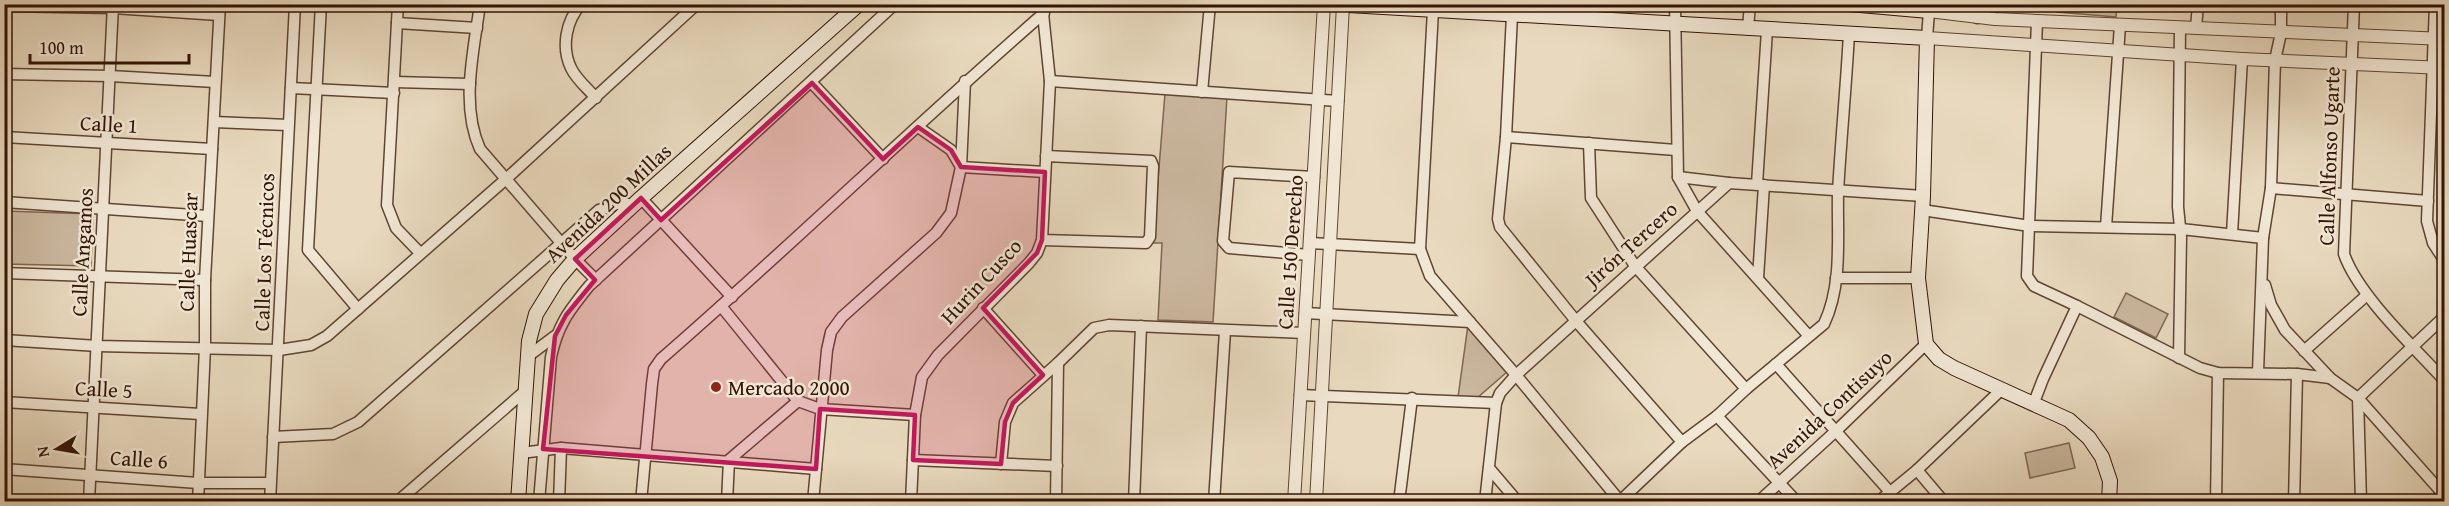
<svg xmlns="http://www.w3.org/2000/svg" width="2449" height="506" font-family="'Gentium Book Plus',serif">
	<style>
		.green { fill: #cab89f; stroke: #7e6652; stroke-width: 1.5 }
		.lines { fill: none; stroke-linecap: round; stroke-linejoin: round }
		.minor-casing { stroke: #604533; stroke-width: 13 }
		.tertiary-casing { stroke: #604533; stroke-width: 14 }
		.secondary-casing { stroke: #321304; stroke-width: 16 }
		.minor { stroke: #f1e7d5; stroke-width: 10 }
		.tertiary { stroke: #f1e7d5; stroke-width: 12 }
		.secondary { stroke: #f1e7d5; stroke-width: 14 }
		.marked { fill: #c2185b; fill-opacity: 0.2; stroke: #c2185b; stroke-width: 4.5; stroke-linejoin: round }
		.poi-dot { fill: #8f2418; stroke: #f1e7d5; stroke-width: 2 }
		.labels { text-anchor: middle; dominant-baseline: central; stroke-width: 5; stroke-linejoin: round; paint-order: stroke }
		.street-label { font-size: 21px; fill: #321304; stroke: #f1e7d5 }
		.poi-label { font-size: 21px; fill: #321304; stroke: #f1e7d5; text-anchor: start }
	</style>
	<rect width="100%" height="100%" fill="#e9dabf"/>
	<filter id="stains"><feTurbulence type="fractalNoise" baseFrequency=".00333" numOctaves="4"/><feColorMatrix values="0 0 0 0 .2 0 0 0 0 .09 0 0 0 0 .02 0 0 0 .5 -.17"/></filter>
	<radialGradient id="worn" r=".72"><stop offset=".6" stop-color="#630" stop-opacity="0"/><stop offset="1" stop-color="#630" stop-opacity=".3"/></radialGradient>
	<g class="green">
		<path d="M2058,5H2117L2116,17L2057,12Z"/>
		<path d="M1165,93L1227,97L1213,322L1158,320L1162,243H1153Z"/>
		<path d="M5,211L93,214L91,266L5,264Z"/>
		<path d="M2126,293L2168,314L2156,338L2114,317Z"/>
		<path d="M1468,325L1507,372L1477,398L1458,397Z"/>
		<path d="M2069,443L2075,468L2030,478L2025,453Z"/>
	</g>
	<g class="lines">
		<g class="minor-casing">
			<g id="minor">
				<path d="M321,4L308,250L358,309"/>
				<path d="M398,4L387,205L396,228L420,253"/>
				<path d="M480,4C474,50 460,105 480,149L575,259L596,280"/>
				<path d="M581,4C566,21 561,47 571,68C576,79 588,89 596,98"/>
				<path d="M1675,4L1678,177L1697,211L1808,335"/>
				<path d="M2354,4L2344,254C2358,295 2414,347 2444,380"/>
				<path d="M2435,4L2427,221L2433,243L2444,260"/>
				<path d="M4,6L113,8L219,15"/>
				<path d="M1433,10L1420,249L1430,276L1516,375L1619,500"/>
				<path d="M1512,15L1506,137L1498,219L1500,227L1576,321L1682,442"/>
				<path d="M1977,18L1978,4"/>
				<path d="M2037,21L2027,276L2034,286L2077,306L2200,368L2218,373L2297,374"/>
				<path d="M397,23L477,28"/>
				<path d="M1748,28L1750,4"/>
				<path d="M2196,28L2198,4"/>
				<path d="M1927,38L1929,11"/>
				<path d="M4,74L110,76L215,82"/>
				<path d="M1050,81L1338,101"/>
				<path d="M395,82L470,84"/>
				<path d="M812,83L883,159"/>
				<path d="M291,88L394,93"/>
				<path d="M1202,92L1210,4"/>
				<path d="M214,122L288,125"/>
				<path d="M918,127L951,150L961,167L1045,172"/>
				<path d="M4,137L212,149"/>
				<path d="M1506,137L1676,150"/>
				<path d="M1589,143L1591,198L1635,266L1746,389"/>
				<path d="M1678,177L1729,183"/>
				<path d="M1757,184L1767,30"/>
				<path d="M2271,188L2428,201"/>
				<path d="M641,198L732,297"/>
				<path d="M4,202L208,216"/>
				<path d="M1922,210L2030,226L2181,229L2263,238"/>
				<path d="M2106,227L2120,25"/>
				<path d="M2232,234L2242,59"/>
				<path d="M1042,240L1146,243L1150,237L1153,166L1151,161L1046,156"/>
				<path d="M1310,243L1420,249"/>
				<path d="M1309,255L1229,248L1223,241L1229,172L1314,177"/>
				<path d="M4,273L205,280"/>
				<path d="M1758,278L1764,185"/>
				<path d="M1836,278H1918"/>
				<path d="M2265,285L2271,305L2285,330L2330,378L2358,398L2444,495"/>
				<path d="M721,306L798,401L820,409L915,415"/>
				<path d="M983,308L1043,375"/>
				<path d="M1305,313L1470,322"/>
				<path d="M4,340L98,346L279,350L311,345L327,336L506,179L697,4"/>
				<path d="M2304,351L2367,295"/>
				<path d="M527,357L555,336"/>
				<path d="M2179,358L2181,237L2178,207L2180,28"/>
				<path d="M1776,364L1890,492"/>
				<path d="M2258,372L2263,238L2271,188L2275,60L2281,33V4"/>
				<path d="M1300,395L1496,403"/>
				<path d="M4,402L200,414"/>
				<path d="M2033,405L2043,379L2077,306"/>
				<path d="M1717,416L1797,502"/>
				<path d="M273,437L333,434L358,422L599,210L617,204H635"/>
				<path d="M521,453L561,448L816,469"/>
				<path d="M913,460L1057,466"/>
				<path d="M1001,464L1005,422L1013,403L1058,363L1094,328L1109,325L1304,333"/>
				<path d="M1489,468L1518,502"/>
				<path d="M4,469L198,483H270"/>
				<path d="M1917,470L1944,502"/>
				<path d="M89,502L113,4"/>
				<path d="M198,502L205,347V280L220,4"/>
				<path d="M270,502L295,4"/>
				<path d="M397,502L525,391"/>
				<path d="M539,502L551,357C558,324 569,311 589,286L895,4"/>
				<path d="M559,502L561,448"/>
				<path d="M641,502L652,384L654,369L661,359C791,246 914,126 1044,13"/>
				<path d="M727,502L729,460L798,401"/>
				<path d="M813,502L827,350L831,332L842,317L936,233L951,213L961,167L965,81"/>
				<path d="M911,502L915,415L922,377L938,355L1029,263L1037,253L1042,240L1050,81L1042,4"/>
				<path d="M1056,502L1058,363"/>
				<path d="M1134,502L1141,326"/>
				<path d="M1214,502L1225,331"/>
				<path d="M1399,502L1412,398"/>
				<path d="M1485,502L1496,403L1500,393L1516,375L1729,183L1923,196"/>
				<path d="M1619,502L1682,442L1717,416L1746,389L1824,324C1843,284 1837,235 1838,192C1841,139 1846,87 1849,34"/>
				<path d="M1758,502L1837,430L1926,344"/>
				<path d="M1878,502L1917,470L2001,390"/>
				<path d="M2216,502L2218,373"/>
				<path d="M2294,502L2297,374L2330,378"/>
				<path d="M2361,502L2358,398L2444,317"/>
			</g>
		</g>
		<g class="tertiary-casing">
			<g id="tertiary">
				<path d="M1929,11L1995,19L2444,39"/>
				<path d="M1927,38L2242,59L2444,68"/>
				<path d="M1294,502L1324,4"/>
				<path d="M1316,502L1343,5"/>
			</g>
		</g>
		<g class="secondary-casing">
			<g id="secondary">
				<path d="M1331,4L1927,38L1923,196L1918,278L1926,344L1939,359L1954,368L2069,420L2089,438L2102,457L2110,481L2109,502"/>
				<path d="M1849,4L1929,11"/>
				<path d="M518,502L529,341L536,314L557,280L575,259L641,198L859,4"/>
			</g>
		</g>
		<use href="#minor" class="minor"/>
		<use href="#tertiary" class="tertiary"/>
		<use href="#secondary" class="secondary"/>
	</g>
	<path class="marked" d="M812,83L883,159L918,127L951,150L961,167L1045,172L1042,240L1037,253L983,308L1043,375L1013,403L1005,422L1001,464L913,460L915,415L820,409L816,469L543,449L555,336L566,315L595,280L575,259L641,198L661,220Z"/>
	<circle class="poi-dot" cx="716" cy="387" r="6"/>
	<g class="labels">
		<g class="street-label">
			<text transform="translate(109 124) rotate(3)">Calle 1</text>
			<text transform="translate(2329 156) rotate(-88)">Calle Alfonso Ugarte</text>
			<text transform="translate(608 203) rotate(-43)">Avenida 200 Millas</text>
			<text transform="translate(1631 244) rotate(-42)">Jirón Tercero</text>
			<text transform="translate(82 252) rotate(-87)">Calle Angamos</text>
			<text transform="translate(188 252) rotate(-88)">Calle Huascar</text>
			<text transform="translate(264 252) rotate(-88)">Calle Los Técnicos</text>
			<text transform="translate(1290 252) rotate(-86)">Calle 150 Derecho</text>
			<text transform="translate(981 281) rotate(-47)">Hurin Cusco</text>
			<text transform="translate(104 389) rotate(3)">Calle 5</text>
			<text transform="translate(1829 409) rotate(-43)">Avenida Contisuyo</text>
			<text transform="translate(139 459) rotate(4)">Calle 6</text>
		</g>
		<g class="poi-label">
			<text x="728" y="387">Mercado 2000</text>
		</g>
	</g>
	<rect width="2449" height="506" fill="none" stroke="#e9dabf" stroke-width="24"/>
	<rect x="6" y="6" width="2437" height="494" fill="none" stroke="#321304" stroke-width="3"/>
	<rect x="12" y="12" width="2425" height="482" fill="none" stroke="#321304" stroke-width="1.5"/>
	<g transform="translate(57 449) rotate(259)" stroke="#f1e7d5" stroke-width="4.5" paint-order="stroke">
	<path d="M0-4.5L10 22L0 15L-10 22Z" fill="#321304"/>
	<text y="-9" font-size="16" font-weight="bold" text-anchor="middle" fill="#321304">N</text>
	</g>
	<path d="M30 54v9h159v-9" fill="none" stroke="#321304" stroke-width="3"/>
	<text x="39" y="54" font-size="18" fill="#321304" stroke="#f1e7d5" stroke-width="4.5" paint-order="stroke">100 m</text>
	<rect width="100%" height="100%" filter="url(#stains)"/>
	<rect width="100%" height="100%" fill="url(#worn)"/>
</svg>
